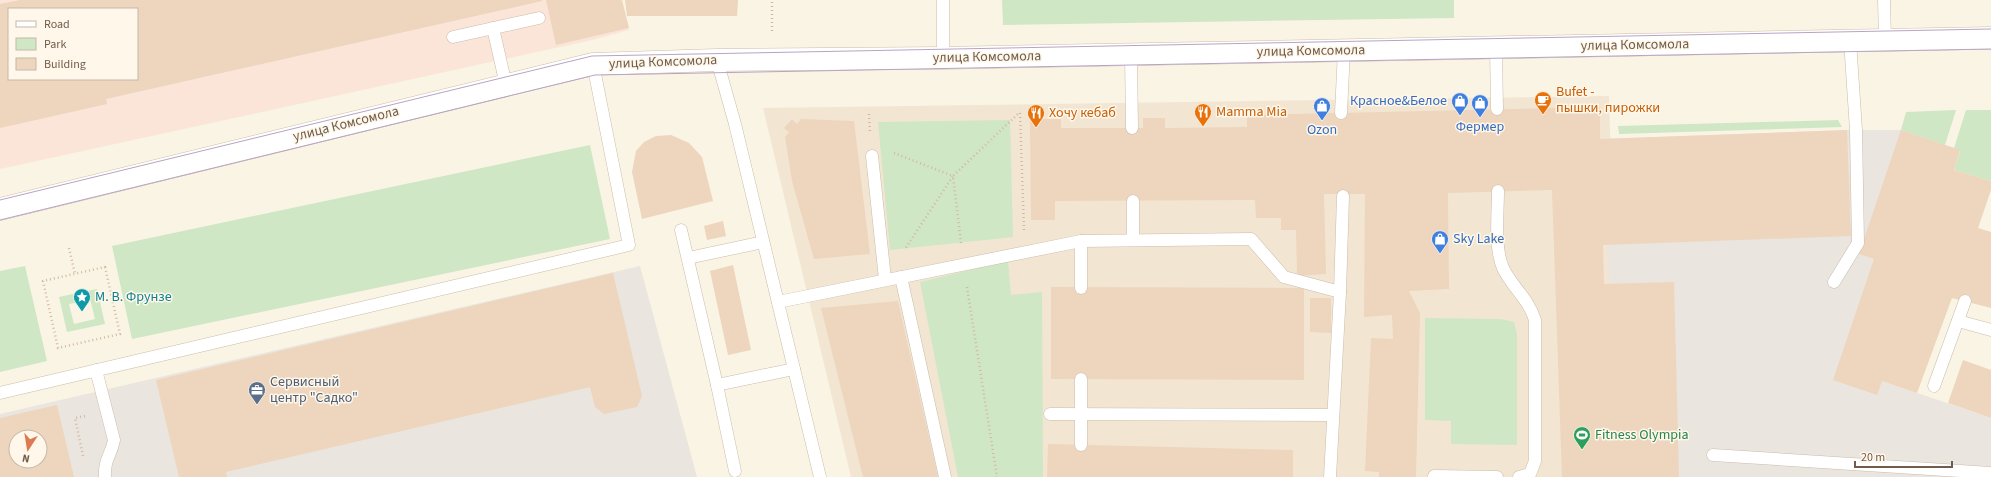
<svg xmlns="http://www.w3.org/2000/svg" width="1991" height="477" font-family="'Source Sans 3',sans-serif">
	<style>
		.residential { fill: #f2e6d3 }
		.commercial { fill: #fae5d8; fill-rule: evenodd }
		.industrial { fill: #eae5de; fill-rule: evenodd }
		.green { fill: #cfe7c4 }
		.building { fill: #eed5bd; fill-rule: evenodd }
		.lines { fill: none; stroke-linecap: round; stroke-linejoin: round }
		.service-casing { stroke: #cbbcab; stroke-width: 13 }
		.secondary-casing { stroke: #cebca9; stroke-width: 23 }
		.path { stroke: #d3b8a1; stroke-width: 2.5; stroke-dasharray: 1 3; stroke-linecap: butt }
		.service { stroke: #fff; stroke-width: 12 }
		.secondary { stroke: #fff; stroke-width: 22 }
		.tram { stroke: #b7a4c3; stroke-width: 1 }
		.labels { text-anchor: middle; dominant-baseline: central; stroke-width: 3; stroke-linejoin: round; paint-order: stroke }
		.street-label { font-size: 14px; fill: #715c4b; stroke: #fef7ea }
		.food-label { font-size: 14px; fill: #c56008; stroke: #fef7ea; text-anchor: start }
		.shop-label { font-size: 14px; fill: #366cbe; stroke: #fef7ea }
		.culture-label { font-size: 14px; fill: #0d838f; stroke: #fef7ea; text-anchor: start }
		.service-label { font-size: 14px; fill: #4e5e75; stroke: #fef7ea; text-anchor: start }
		.leisure-label { font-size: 14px; fill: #27864d; stroke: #fef7ea; text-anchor: start }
	</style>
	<rect width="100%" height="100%" fill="#faf4e4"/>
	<path class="residential" d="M1609,96L1620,477H851L763,108Z"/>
	<path class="commercial" d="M0,0H622L629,30L592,40L0,169ZM9,9H137V79H9Z"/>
	<g class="industrial">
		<path d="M1847,130H1901L1960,150L1882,381L1991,418V477H1620L1618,413L1600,139Z"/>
		<path d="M640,266L697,477H0V414ZM16,437H40V461H16Z"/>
	</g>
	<g class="green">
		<path d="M1002,0H1454V18L1003,25Z"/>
		<path d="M1956,110L1945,145L1901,130L1906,112Z"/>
		<path d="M1966,110H1991V181L1954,170L1960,151L1954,148Z"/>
		<path d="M1010,120L1013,237L890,250L878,122Z"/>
		<path d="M1838,120L1842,127L1619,134L1618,126Z"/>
		<path d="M590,145L610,239L132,339L112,246Z"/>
		<path d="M1008,261L1011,295L1042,292L1043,477H958L920,282Z"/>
		<path d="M25,266L47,361L0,372V271Z"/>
		<path d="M97,289L105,324L67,332L59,297L73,294L75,303L69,304L74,324L95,319L90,299L84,301L82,292Z"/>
		<path d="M1425,318L1501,319L1514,322L1517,335V445L1451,444V421L1425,420Z"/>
	</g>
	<g class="building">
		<path d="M20,0H542V1L106,99L107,104L0,128V4ZM9,9H137V79H9Z"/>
		<path d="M546,0H622L629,28L556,45Z"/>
		<path d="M625,0H738L737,16H627Z"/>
		<path d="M1600,107V139L1847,130L1851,236L1603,245L1604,284L1674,282L1679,477H1562L1552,190L1448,193L1449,289L1409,291L1420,313L1416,477H1379V472L1365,471L1371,338L1393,339L1392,315L1364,317L1365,194H1324L1326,274L1297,276L1296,230H1281V218H1256L1255,200L1055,201V220H1031L1030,119H1061V128H1143V118H1165V128L1247,127V115Z"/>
		<path d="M792,119L797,124L801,119L854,121L870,254L814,259L792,181L785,137L789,132L784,128Z"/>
		<path d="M1901,130L1960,150L1954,170L1991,181V190L1978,228L1991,232V308L1952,298L1917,393L1882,381L1877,395L1833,380L1874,259L1859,254Z"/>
		<path d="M671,135L689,143L702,157L713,201L642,219L632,172L636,151L644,142L656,136Z"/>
		<path d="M723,221L726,236L707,240L704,226Z"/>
		<path d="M733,265L751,350L728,355L710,271Z"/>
		<path d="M613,273L642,396L637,407L604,414L595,407L590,387L226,472L227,477H179L156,380Z"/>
		<path d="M1051,287L1304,288V380L1051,379Z"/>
		<path d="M1310,298H1331V333L1310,332Z"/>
		<path d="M898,301L907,341L938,477H863L821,308Z"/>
		<path d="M1963,360L1991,370V418L1948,403Z"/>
		<path d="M57,405L74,477H0V418ZM16,437H40V461H16Z"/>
		<path d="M1048,444L1293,450V477H1047Z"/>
	</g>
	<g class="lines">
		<g class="service-casing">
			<g id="service">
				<path d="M943,0V58"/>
				<path d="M1884,0L1885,40"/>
				<path d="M493,28L506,85"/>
				<path d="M453,37L539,18"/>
				<path d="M1496,48L1497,109"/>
				<path d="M1131,55L1132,128"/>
				<path d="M717,60L735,124L820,477"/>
				<path d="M1341,113L1344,50"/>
				<path d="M872,156L885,279"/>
				<path d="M1498,191C1498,213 1494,248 1503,268C1512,287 1528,298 1535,320V461L1530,474L1519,477"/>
				<path d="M1133,201V240"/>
				<path d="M681,230L717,385L794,369"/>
				<path d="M688,258L763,242"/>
				<path d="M901,277L945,477"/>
				<path d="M1834,282L1858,243L1856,130L1850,41"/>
				<path d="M1081,288V241"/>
				<path d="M778,302L1081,241L1251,239L1284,277L1340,292"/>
				<path d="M1958,321L1991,330"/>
				<path d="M96,370L114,440C111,456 104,459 105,477"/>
				<path d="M1081,379V445"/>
				<path d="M717,385L735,471"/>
				<path d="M1934,386L1965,301"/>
				<path d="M0,393L629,245L593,64"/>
				<path d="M1050,414L1333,415"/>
				<path d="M1713,455L1991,473"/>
				<path d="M1434,476L1497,477"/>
				<path d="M1330,477L1340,292L1343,196"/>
			</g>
		</g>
		<g class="secondary-casing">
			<path id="secondary" d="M0,209L593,64L717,60L943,58L1991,38"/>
		</g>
		<g class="path">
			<path d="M772,31V0"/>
			<path d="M1020,113L1024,230"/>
			<path d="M869,114L870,133"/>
			<path d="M894,153L953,176L905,249"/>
			<path d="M961,243L953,176L1020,112"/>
			<path d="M69,248L75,274"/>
			<path d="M105,267L120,334L58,348L43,281Z"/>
			<path d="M967,287L997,477"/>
			<path d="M83,456L75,418L85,416"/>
		</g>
		<use href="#service" class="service"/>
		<use href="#secondary" class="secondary"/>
		<g class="tram">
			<path d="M0,200L592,56L1991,29"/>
			<path d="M0,220L595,75L1991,49"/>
		</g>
	</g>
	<defs>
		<g id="cafe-pin" transform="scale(0.9)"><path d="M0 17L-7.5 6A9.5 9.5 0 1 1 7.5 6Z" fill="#e8710a" stroke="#fef7ea"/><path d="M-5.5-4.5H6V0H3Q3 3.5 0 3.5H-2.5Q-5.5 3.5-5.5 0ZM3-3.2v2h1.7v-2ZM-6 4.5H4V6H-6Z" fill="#fff"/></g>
		<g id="shop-pin" transform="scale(0.9)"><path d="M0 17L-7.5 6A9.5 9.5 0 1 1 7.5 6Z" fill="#3f7fe0" stroke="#fef7ea"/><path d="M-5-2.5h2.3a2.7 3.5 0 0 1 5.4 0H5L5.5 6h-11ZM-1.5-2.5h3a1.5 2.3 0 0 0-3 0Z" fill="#fff"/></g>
		<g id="restaurant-pin" transform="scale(0.9)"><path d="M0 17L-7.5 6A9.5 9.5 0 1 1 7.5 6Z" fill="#e8710a" stroke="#fef7ea"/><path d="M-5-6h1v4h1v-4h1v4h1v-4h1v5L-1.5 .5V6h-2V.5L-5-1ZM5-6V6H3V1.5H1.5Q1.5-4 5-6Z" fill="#fff"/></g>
		<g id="sight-pin" transform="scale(0.9)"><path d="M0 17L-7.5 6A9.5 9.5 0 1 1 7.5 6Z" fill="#0f9aa8" stroke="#fef7ea"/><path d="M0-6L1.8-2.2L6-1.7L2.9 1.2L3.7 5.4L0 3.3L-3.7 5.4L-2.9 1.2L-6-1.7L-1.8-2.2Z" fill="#fff"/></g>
		<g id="office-pin" transform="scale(0.9)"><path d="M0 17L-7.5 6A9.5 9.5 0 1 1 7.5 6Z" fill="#5c6f8a" stroke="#fef7ea"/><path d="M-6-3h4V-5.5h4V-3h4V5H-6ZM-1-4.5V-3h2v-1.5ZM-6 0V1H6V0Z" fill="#fff"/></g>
		<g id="stadium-pin" transform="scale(0.9)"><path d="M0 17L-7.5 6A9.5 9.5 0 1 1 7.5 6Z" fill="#2e9e5b" stroke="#fef7ea"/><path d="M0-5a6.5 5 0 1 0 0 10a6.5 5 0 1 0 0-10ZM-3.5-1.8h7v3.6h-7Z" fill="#fff"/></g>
	</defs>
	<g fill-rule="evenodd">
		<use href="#cafe-pin" x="1543" y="100"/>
		<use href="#shop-pin" x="1460" y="101"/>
		<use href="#shop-pin" x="1480" y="103"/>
		<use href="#shop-pin" x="1322" y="106"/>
		<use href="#restaurant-pin" x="1203" y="112"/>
		<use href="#restaurant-pin" x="1036" y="113"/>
		<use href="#shop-pin" x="1440" y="239"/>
		<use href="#sight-pin" x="82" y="297"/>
		<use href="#office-pin" x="257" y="390"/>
		<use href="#stadium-pin" x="1582" y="435"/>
	</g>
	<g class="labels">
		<g class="street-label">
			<text transform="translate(1635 45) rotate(-1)">улица Комсомола</text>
			<text transform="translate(1311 51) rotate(-1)">улица Комсомола</text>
			<text transform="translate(987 57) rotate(-1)">улица Комсомола</text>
			<text transform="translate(663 62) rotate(-2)">улица Комсомола</text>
			<text transform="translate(346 124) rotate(-14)">улица Комсомола</text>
		</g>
		<g class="food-label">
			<text x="1556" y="92">Bufet -<tspan x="1556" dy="16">пышки, пирожки</tspan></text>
			<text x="1216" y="112">Mamma Mia</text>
			<text x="1049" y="113">Хочу кебаб</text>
		</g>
		<g class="shop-label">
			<text x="1447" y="101" text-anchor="end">Красное&amp;Белое</text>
			<text x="1480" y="127">Фермер</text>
			<text x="1322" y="130">Ozon</text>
			<text x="1453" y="239" text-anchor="start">Sky Lake</text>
		</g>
		<g class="culture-label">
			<text x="95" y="297">М. B. Фрунзе</text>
		</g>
		<g class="service-label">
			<text x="270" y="382">Сервисный<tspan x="270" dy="16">центр "Садко"</tspan></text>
		</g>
		<g class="leisure-label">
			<text x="1595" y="435">Fitness Olympia</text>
		</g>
	</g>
	<rect x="8" y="8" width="130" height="72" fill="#fef7ea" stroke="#c6b9aa"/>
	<rect x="16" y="21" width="20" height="6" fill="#ffffff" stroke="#c6b9aa"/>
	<text x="44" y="28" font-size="12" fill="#715c4b">Road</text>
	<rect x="16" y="38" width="20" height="12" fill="#cfe7c4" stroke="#c6b9aa"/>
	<text x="44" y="48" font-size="12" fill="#715c4b">Park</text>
	<rect x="16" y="58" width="20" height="12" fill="#eed5bd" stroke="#c6b9aa"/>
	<text x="44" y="68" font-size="12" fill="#715c4b">Building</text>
	<g transform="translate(28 449) rotate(192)"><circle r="19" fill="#fef7ea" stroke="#c6b9aa"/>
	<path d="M0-3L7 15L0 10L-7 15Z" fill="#dc7b51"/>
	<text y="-6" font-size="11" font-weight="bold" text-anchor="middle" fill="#715c4b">N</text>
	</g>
	<path d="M1855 461v6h97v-6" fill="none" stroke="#715c4b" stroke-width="2"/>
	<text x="1861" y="461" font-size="12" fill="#715c4b" stroke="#fef7ea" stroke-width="3" paint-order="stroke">20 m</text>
</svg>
